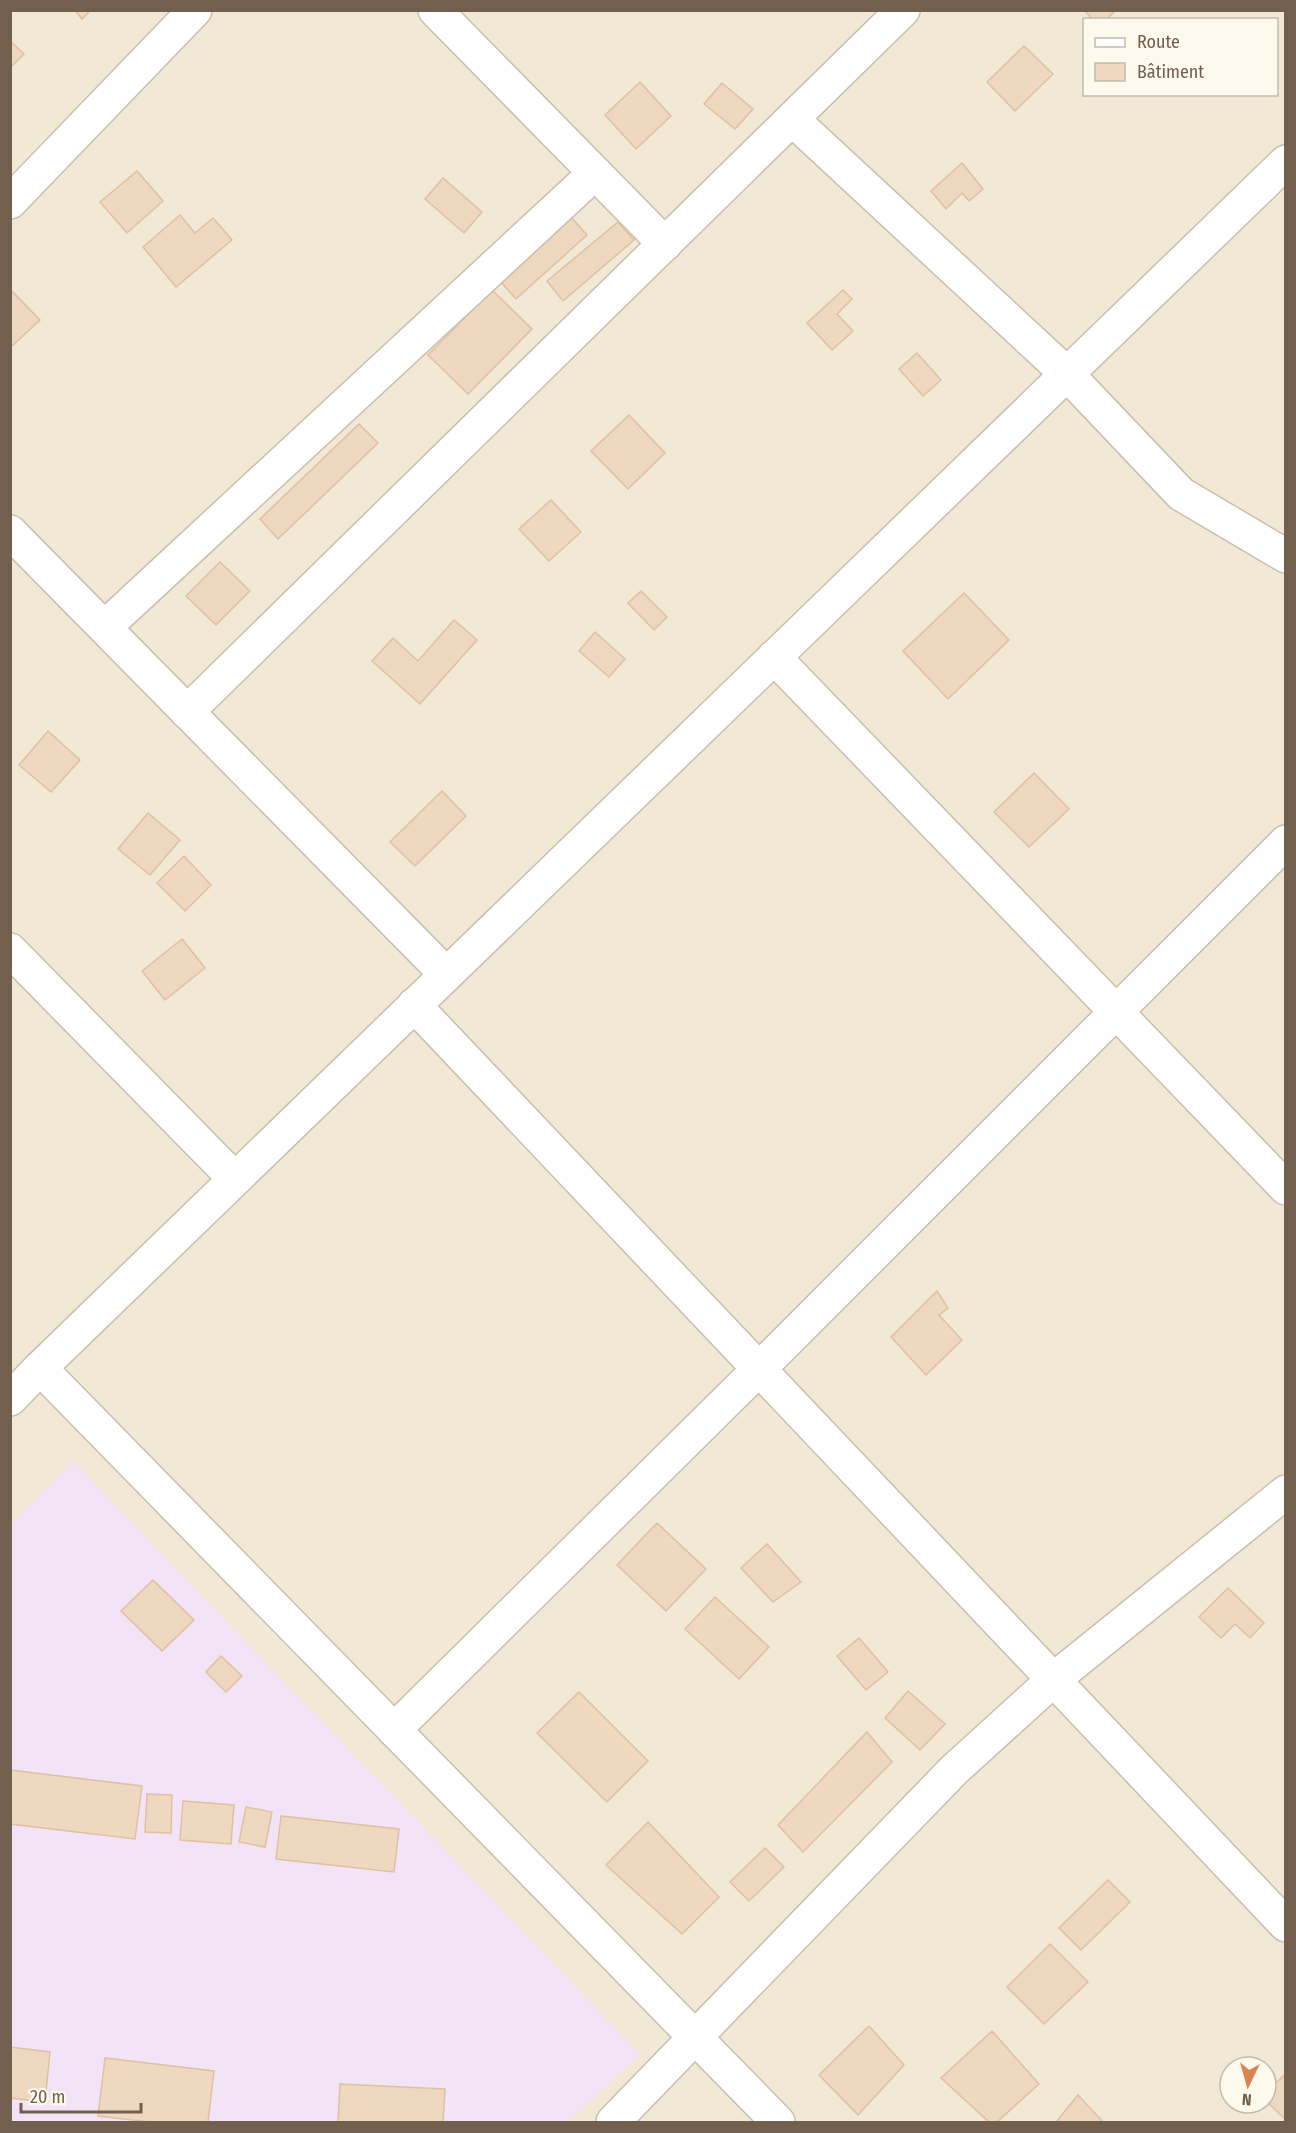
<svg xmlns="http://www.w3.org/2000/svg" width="1296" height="2133" font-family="'Fira Sans Condensed',sans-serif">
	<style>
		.residential { fill: #f1e8d5; fill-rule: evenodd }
		.education { fill: #f2e3f7 }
		.building { fill: #eed8c0; stroke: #dfc1a1; stroke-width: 1.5 }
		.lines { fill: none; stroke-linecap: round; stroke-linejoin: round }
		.street-casing { stroke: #cbbead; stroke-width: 36 }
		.street { stroke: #fff; stroke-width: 33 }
	</style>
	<rect width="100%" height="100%" fill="#faf5e6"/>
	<path class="residential" d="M11,11H1285V2122H11ZM1084,20H1276V94H1084ZM1230,2067H1266V2103H1230Z"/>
	<path class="education" d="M73,1461L640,2054L568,2122H11V1523Z"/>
	<g class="building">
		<path d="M75,10H91L82,19Z"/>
		<path d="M1084,10H1116L1106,20H1093Z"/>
		<path d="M10,41L24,54L10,68Z"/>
		<path d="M1024,46L1053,74L1015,111L987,82Z"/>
		<path d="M640,82L671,116L636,149L605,115Z"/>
		<path d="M722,83L753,109L735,129L704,104Z"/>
		<path d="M962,163L983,189L969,201L962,193L946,209L931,191Z"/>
		<path d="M137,171L163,201L127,233L100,202Z"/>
		<path d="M443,178L482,212L464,233L425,199Z"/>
		<path d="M180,215L195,233L213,218L232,240L176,287L143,247Z"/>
		<path d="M571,217L587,235L516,299L500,281Z"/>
		<path d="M618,222L634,240L563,301L547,281Z"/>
		<path d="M10,289L40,320L10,348Z"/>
		<path d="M492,290L532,329L468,394L428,355Z"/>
		<path d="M843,290L852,299L837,314L853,331L832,350L807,323Z"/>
		<path d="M917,353L941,380L923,396L899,369Z"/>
		<path d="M629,415L665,453L628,489L591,451Z"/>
		<path d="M359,424L378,443L278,539L260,519Z"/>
		<path d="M551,500L581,532L549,561L519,529Z"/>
		<path d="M220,562L250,591L216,625L186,596Z"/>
		<path d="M641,591L667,617L654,630L628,603Z"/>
		<path d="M964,593L1009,640L948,699L903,651Z"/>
		<path d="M454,620L477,640L420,704L372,661L393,638L418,661Z"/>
		<path d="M595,632L625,659L609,677L579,651Z"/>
		<path d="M48,731L80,760L51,792L19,765Z"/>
		<path d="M1034,773L1069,809L1029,847L994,812Z"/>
		<path d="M442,791L466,816L415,866L390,842Z"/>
		<path d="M148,813L180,840L150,875L118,849Z"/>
		<path d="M184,856L211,885L185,911L157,883Z"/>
		<path d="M182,939L205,968L165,1000L142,971Z"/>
		<path d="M937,1291L948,1308L939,1315L962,1340L926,1375L891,1337Z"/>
		<path d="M657,1523L706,1569L666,1611L617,1565Z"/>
		<path d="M767,1544L801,1582L773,1602L741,1568Z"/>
		<path d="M153,1580L194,1620L162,1651L121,1611Z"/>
		<path d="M1228,1588L1264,1623L1250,1638L1235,1624L1221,1638L1199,1617Z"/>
		<path d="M715,1597L769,1647L739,1679L685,1629Z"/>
		<path d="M859,1638L888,1672L866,1690L837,1656Z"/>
		<path d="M221,1656L242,1676L226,1692L206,1672Z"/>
		<path d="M908,1691L945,1724L920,1750L885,1718Z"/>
		<path d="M579,1692L648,1761L607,1802L537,1733Z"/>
		<path d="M867,1732L892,1762L803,1852L778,1825Z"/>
		<path d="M10,1770L142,1786L135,1839L10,1824Z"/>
		<path d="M147,1794L172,1795L171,1833L145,1832Z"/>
		<path d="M183,1801L234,1805L231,1844L180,1840Z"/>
		<path d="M246,1807L272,1812L265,1847L239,1842Z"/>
		<path d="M281,1816L399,1829L394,1872L276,1859Z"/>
		<path d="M648,1822L719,1897L682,1934L606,1865Z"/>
		<path d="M765,1848L784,1867L749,1901L730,1882Z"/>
		<path d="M1108,1880L1130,1902L1081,1950L1059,1928Z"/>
		<path d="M1050,1944L1088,1982L1044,2024L1007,1987Z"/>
		<path d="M869,2026L904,2065L858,2115L819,2075Z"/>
		<path d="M992,2031L1039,2084L997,2122H989L941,2078Z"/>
		<path d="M10,2047L50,2052L45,2102L10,2098Z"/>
		<path d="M105,2058L214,2071L208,2122H150L98,2116Z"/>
		<path d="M1286,2073V2120L1266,2101V2093Z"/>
		<path d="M340,2084L445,2089L443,2122H338Z"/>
		<path d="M1078,2095L1103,2122H1056Z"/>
	</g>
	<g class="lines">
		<g class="street-casing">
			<g id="street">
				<path d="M435,10L665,244"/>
				<path d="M792,119L1067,374L1181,494L1286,556"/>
				<path d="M10,202L195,10"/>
				<path d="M10,532L446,974"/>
				<path d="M105,627L595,173"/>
				<path d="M774,657L1286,1188"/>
				<path d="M187,712L903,10"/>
				<path d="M10,950L235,1179"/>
				<path d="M414,1005L1286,1925"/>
				<path d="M40,1368L778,2122"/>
				<path d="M10,1399L40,1368L1286,162"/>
				<path d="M394,1730L759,1369L1286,842"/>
				<path d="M613,2122L954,1770L1053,1680L1286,1492"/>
			</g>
		</g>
		<use href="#street" class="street"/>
	</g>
	<rect width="1296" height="2133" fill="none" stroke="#725f4d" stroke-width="24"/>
	<rect x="1083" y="18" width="195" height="78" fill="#fdf9ec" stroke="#c5bbac" stroke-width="1.5"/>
	<rect x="1095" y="38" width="30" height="9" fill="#ffffff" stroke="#c5bbac" stroke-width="1.5"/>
	<text x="1137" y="48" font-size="18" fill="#725f4d">Route</text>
	<rect x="1095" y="63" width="30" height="18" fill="#eed8c0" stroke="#c5bbac" stroke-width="1.5"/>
	<text x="1137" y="78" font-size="18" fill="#725f4d">Bâtiment</text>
	<g transform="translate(1248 2085) rotate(185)"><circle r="28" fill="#fdf9ec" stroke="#c5bbac" stroke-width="1.5"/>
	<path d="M0-4.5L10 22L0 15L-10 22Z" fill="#da8455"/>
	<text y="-9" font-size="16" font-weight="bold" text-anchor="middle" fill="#725f4d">N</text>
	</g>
	<path d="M21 2103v9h120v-9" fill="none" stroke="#725f4d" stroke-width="3"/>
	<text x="30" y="2103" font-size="18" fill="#725f4d" stroke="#fdf9ec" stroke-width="4.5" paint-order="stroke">20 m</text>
</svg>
